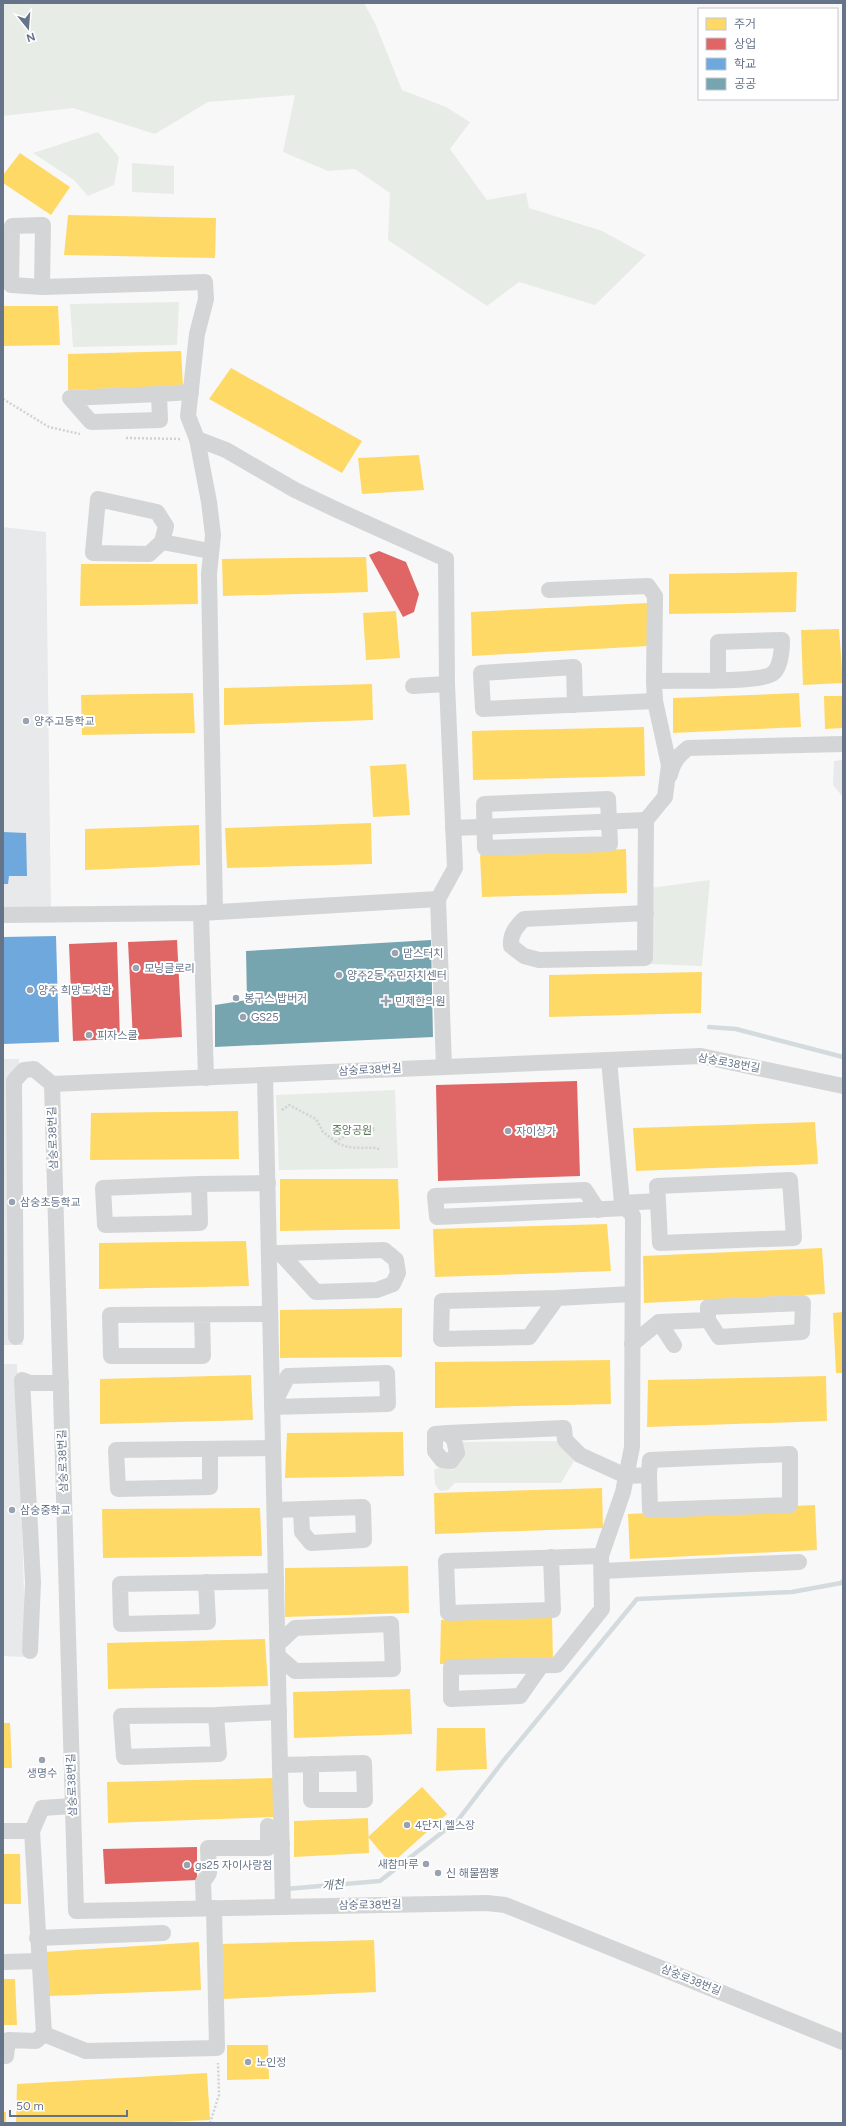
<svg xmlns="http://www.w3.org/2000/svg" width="846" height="2126" font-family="Figtree,'Noto Sans KR',sans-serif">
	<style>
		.built { fill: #e8e9ea }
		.green { fill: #e7ece6 }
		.homes { fill: #ffd966 }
		.shops { fill: #e06666 }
		.schools { fill: #6fa8dc }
		.public { fill: #76a5af }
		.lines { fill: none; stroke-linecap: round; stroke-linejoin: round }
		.stream { stroke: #d4dbdf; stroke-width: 4.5 }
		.path { stroke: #d1d2d3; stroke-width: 2.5; stroke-dasharray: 2 2; stroke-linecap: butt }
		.minor { stroke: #d4d5d6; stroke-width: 16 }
		.poi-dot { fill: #99a2b0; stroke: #fff; stroke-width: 1.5 }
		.labels { text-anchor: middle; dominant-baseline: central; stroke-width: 4; stroke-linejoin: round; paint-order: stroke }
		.poi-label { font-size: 11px; fill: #66748a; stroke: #fff; text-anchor: start }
		.street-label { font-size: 11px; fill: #66748a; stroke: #fff }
		.park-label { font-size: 11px; fill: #637a62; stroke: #fff }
		.water-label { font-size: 12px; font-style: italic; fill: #627684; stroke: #fff }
	</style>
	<rect width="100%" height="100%" fill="#f8f8f8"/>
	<g class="built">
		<path d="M3,527L46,532L51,911L3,910Z"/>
		<path d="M843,760V797L833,785L834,761Z"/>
		<path d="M3,1059H19L23,1345H3Z"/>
		<path d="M3,1364H17L26,1657L3,1656Z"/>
	</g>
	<g class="green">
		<path d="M3,3H364L375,23L402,90L446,107L470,122L450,149L487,200L526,193L529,208L602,231L646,255L595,305L519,282L487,306L388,240L390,193L355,169L328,171L283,152L295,95L208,102L155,134L73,108L3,116Z"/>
		<path d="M98,132L119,157L114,185L88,196L74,180L33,153Z"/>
		<path d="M132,163L174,166V194L132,192Z"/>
		<path d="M179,302L177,345L73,347L70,304Z"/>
		<path d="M710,880L702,966L650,964V888Z"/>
		<path d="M395,1090L398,1168L279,1170L276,1095Z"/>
		<path d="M559,1441L574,1461L561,1483H455L448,1490L440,1491L435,1484L434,1470C442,1465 445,1467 453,1470L461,1456L462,1442Z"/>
	</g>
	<g class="homes">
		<path d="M20,153L70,187L51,215L3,183V175Z"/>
		<path d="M68,215L216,218L215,258L64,255Z"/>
		<path d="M3,306H58L60,345L3,346Z"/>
		<path d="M181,351L183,386L68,390V354Z"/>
		<path d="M231,368L362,441L342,473L209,399Z"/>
		<path d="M419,455L424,490L362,494L358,458Z"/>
		<path d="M366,557L368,592L223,596L222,559Z"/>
		<path d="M81,564H197L198,604L80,606Z"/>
		<path d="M797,572L796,612L669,614V574Z"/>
		<path d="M647,603L648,646L472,656L471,612Z"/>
		<path d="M396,611L400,658L366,660L363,613Z"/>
		<path d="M839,629L843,683L803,685L801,630Z"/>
		<path d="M372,684L373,720L224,725V688Z"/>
		<path d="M193,693L195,733L82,735L81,695Z"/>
		<path d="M799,693L801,727L673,733V698Z"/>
		<path d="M824,696H843V728L825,729Z"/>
		<path d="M644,727L645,776L473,780L472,731Z"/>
		<path d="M406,764L410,815L373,817L370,766Z"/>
		<path d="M371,823L372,864L227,868L225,828Z"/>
		<path d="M199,825L200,865L85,870V829Z"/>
		<path d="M626,849L627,893L482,897L480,855Z"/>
		<path d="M702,972L701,1013L549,1017V975Z"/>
		<path d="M238,1111L239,1159L90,1160L91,1113Z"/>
		<path d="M815,1122L818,1164L636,1171L633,1128Z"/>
		<path d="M280,1179H398L400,1229L280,1231Z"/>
		<path d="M607,1224L611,1271L435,1277L433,1229Z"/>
		<path d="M246,1241L249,1286L99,1289V1243Z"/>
		<path d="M822,1248L825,1294L644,1303L643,1256Z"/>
		<path d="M402,1308V1357L280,1358V1310Z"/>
		<path d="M843,1312V1373H836L833,1313Z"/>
		<path d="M610,1360L611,1404L435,1408V1362Z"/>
		<path d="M251,1375L253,1420L100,1424V1379Z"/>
		<path d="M826,1376L827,1421L647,1427L648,1380Z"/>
		<path d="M403,1432L404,1476L285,1478L287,1433Z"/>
		<path d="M602,1488L603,1528L435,1534L434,1493Z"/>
		<path d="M815,1505L817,1550L630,1559L628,1514Z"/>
		<path d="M260,1508L262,1556L103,1558L102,1509Z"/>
		<path d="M408,1566L409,1613L285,1617V1568Z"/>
		<path d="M552,1617L553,1660L440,1664L441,1620Z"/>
		<path d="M265,1639L268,1686L108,1689L107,1643Z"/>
		<path d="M410,1689L412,1734L294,1738L293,1692Z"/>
		<path d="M3,1723H10L12,1768H3Z"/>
		<path d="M437,1728H485L487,1769L436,1771Z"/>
		<path d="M273,1778L274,1817L108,1823L107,1782Z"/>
		<path d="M422,1787L447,1814L391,1864L368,1837Z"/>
		<path d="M368,1818L369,1853L294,1857V1821Z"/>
		<path d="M3,1854H20L21,1904H3Z"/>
		<path d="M374,1940L376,1992L223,1999L220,1944Z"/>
		<path d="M199,1942L201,1990L49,1996L45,1952Z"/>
		<path d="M3,1979H15L17,2025H3Z"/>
		<path d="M227,2045H268L269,2079L227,2080Z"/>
		<path d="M207,2073L210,2120L145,2123H16L17,2084Z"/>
		<rect x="3" y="2112" width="3" height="11"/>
	</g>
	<g class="shops">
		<path d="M379,551L406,562L419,594L414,612L403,617L369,555Z"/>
		<path d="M177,940L182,1037L133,1040L128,942Z"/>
		<path d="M117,942L120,1039L73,1041L69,944Z"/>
		<path d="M577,1081L580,1176L438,1181L436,1085Z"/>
		<path d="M197,1847V1880L105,1884L103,1849Z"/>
	</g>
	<g class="schools">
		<path d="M3,832L26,833L27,876H9L8,884H3Z"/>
		<path d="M56,936L59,1042L3,1044V937Z"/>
	</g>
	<path class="public" d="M431,940L433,1037L215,1047V1005L247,1000L246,951Z"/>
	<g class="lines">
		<g class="stream">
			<path d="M709,1027L736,1029L843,1057"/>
			<path d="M285,1889L380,1881L458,1820L504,1760L637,1599L792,1592L841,1583L843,1581"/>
		</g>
		<g class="path">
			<path d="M3,399L49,427L80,434"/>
			<path d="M126,438L181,439"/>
			<path d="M282,1110L289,1105L316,1119L323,1132L336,1142"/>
			<path d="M369,1133L375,1129C362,1125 347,1134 336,1142C354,1153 371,1144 381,1150"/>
			<path d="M210,2123L219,2095L218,2063"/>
		</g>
		<g class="minor">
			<path d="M42,287L43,225L12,226L11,285L42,287L205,282L206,299L197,334L188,416L197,439"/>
			<path d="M159,394L70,398L91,422L160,420L159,394L191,392"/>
			<path d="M162,542L166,526L157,512L98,499L93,553L149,554L162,542L210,551"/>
			<path d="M549,590L648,586L655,596L654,681"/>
			<path d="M413,686L447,684"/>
			<path d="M575,705L574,667L481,673L483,709L655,701"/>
			<path d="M670,775C673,762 678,756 688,748L843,744"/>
			<path d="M608,799L610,844L485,848L484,804Z"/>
			<path d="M646,820L665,797L669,765L655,701L654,681C675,680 759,683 772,674C781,668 782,649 782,640L718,642V680"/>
			<path d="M453,828L646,820L645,958L539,960L524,956L511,946C510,934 516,927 524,919L646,913"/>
			<path d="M215,912L209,574L213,535L209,502L197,439L226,450L295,490L337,510L446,559L447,684L455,868L438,899"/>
			<path d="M201,913L206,1078"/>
			<path d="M3,915L201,913L438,899L444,1067"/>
			<path d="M265,1075L283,1907"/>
			<path d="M843,1086L701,1056L52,1084L76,1911L487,1903L505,1905L843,2042"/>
			<path d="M199,1184L103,1188L105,1225L200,1223L199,1184L268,1183"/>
			<path d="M622,1203L658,1201L660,1243L794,1238L790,1180L657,1186L658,1201"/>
			<path d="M598,1210L585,1190L435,1196L437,1217L626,1208"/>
			<path d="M269,1253H280L384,1250L396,1260L398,1273L393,1284L377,1290L316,1292L280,1253"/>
			<path d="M557,1298L442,1301L441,1339L529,1337L557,1298L632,1294"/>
			<path d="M202,1315L203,1356H111L110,1315L270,1314"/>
			<path d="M659,1322L708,1320L719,1337L802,1332L803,1303L708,1307V1320"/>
			<path d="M16,1337L14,1081L24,1070L34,1069L52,1084"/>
			<path d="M632,1344L659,1322L674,1345"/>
			<path d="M387,1373L388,1404L272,1407L288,1376Z"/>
			<path d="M448,1433L435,1434V1451L442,1460L451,1461L457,1453L454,1440L448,1433L564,1428L565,1440L580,1455L626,1476L649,1475L650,1510L790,1505V1454L650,1460L649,1475"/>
			<path d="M210,1449V1487L118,1489L116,1450L273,1448"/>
			<path d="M275,1510L363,1507L364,1540L311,1543L302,1532L301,1509"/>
			<path d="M551,1557L553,1610L448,1613L446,1561L601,1556"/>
			<path d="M602,1571L799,1562"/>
			<path d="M206,1582L208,1622L121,1624L120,1584L276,1581"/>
			<path d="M278,1644L295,1628L391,1624L393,1669L295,1671L278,1656"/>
			<path d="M30,1651L33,1582L22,1380L30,1383H61"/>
			<path d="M541,1666L520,1696L451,1699V1667L557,1665L602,1609L601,1556L623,1492L632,1447L633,1216L622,1203L609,1060"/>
			<path d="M216,1715L121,1716L124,1757L219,1754L216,1715L279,1712"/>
			<path d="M280,1765L364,1763L365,1800H311V1764"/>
			<path d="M3,1831H32L42,1808L72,1806"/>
			<path d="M32,1831L44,2034L86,2051L217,2048L214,1908"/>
			<path d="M204,1908L203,1882L209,1873L208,1848H268V1826L282,1843"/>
			<path d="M37,1938L163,1933"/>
			<path d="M3,1962L39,1961"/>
			<path d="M3,2056H6L8,2040L36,2041L44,2034"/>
		</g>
	</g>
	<g class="poi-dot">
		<circle cx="26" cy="721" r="4"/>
		<circle cx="395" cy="953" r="4"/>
		<circle cx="136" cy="968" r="4"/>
		<circle cx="339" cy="975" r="4"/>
		<circle cx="30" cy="990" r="4"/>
		<circle cx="236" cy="998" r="4"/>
		<path d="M384 995h4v4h4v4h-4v4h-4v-4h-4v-4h4z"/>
		<circle cx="243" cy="1017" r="4"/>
		<circle cx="89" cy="1035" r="4"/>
		<circle cx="508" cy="1131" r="4"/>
		<circle cx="12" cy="1202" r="4"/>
		<circle cx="12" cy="1510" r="4"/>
		<circle cx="42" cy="1760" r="4"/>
		<circle cx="407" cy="1825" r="4"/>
		<circle cx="426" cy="1864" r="4"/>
		<circle cx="187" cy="1865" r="4"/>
		<circle cx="438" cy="1873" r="4"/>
		<circle cx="248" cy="2062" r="4"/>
	</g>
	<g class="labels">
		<g class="poi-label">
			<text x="34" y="721">양주고등학교</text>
			<text x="403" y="953">맘스터치</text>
			<text x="144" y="968">모닝글로리</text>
			<text x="347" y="975">양주2동 주민자치센터</text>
			<text x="38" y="990">양주 희망도서관</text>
			<text x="244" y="998">봉구스 밥버거</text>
			<text x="395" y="1001">민제한의원</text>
			<text x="251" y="1017">GS25</text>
			<text x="97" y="1035">피자스쿨</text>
			<text x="516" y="1131">자이상가</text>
			<text x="20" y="1202">삼숭초등학교</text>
			<text x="20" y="1510">삼숭중학교</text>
			<text x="42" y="1773" text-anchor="middle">생명수</text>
			<text x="415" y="1825">4단지 헬스장</text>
			<text x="418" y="1864" text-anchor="end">새참마루</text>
			<text x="195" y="1865">gs25 자이사랑점</text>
			<text x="446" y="1873">신 해물짬뽕</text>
			<text x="256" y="2062">노인정</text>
		</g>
		<g class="street-label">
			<text transform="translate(729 1063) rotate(10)">삼숭로38번길</text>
			<text transform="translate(370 1070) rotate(-3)">삼숭로38번길</text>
			<text transform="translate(53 1138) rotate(-92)">삼숭로38번길</text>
			<text transform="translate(63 1461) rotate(-92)">삼숭로38번길</text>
			<text transform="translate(72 1785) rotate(-92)">삼숭로38번길</text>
			<text transform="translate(370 1905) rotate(-1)">삼숭로38번길</text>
			<text transform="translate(691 1980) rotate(22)">삼숭로38번길</text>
		</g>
		<g class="park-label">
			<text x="352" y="1130">중앙공원</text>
		</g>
		<g class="water-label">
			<text transform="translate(333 1885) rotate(-5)">개천</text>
		</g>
	</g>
	<rect width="846" height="2126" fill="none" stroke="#66748a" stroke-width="8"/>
	<rect x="698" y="8" width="140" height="92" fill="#ffffff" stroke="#c2c7d0"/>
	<rect x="706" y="18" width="20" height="12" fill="#ffd966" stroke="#c2c7d0"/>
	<text x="734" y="28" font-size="12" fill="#66748a">주거</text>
	<rect x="706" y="38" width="20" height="12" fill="#e06666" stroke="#c2c7d0"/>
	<text x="734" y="48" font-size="12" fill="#66748a">상업</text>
	<rect x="706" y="58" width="20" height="12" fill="#6fa8dc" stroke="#c2c7d0"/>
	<text x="734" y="68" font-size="12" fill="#66748a">학교</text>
	<rect x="706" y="78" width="20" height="12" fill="#76a5af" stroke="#c2c7d0"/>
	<text x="734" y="88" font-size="12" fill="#66748a">공공</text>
	<g transform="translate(28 28) rotate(163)" stroke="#ffffff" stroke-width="3" paint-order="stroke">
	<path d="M0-3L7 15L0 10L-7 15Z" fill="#66748a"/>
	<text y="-6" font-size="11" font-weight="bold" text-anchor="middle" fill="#66748a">N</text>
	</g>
	<path d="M10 2110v6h117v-6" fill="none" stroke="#66748a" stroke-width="2"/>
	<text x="16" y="2110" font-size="12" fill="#66748a" stroke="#ffffff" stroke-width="3" paint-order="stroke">50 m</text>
</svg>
